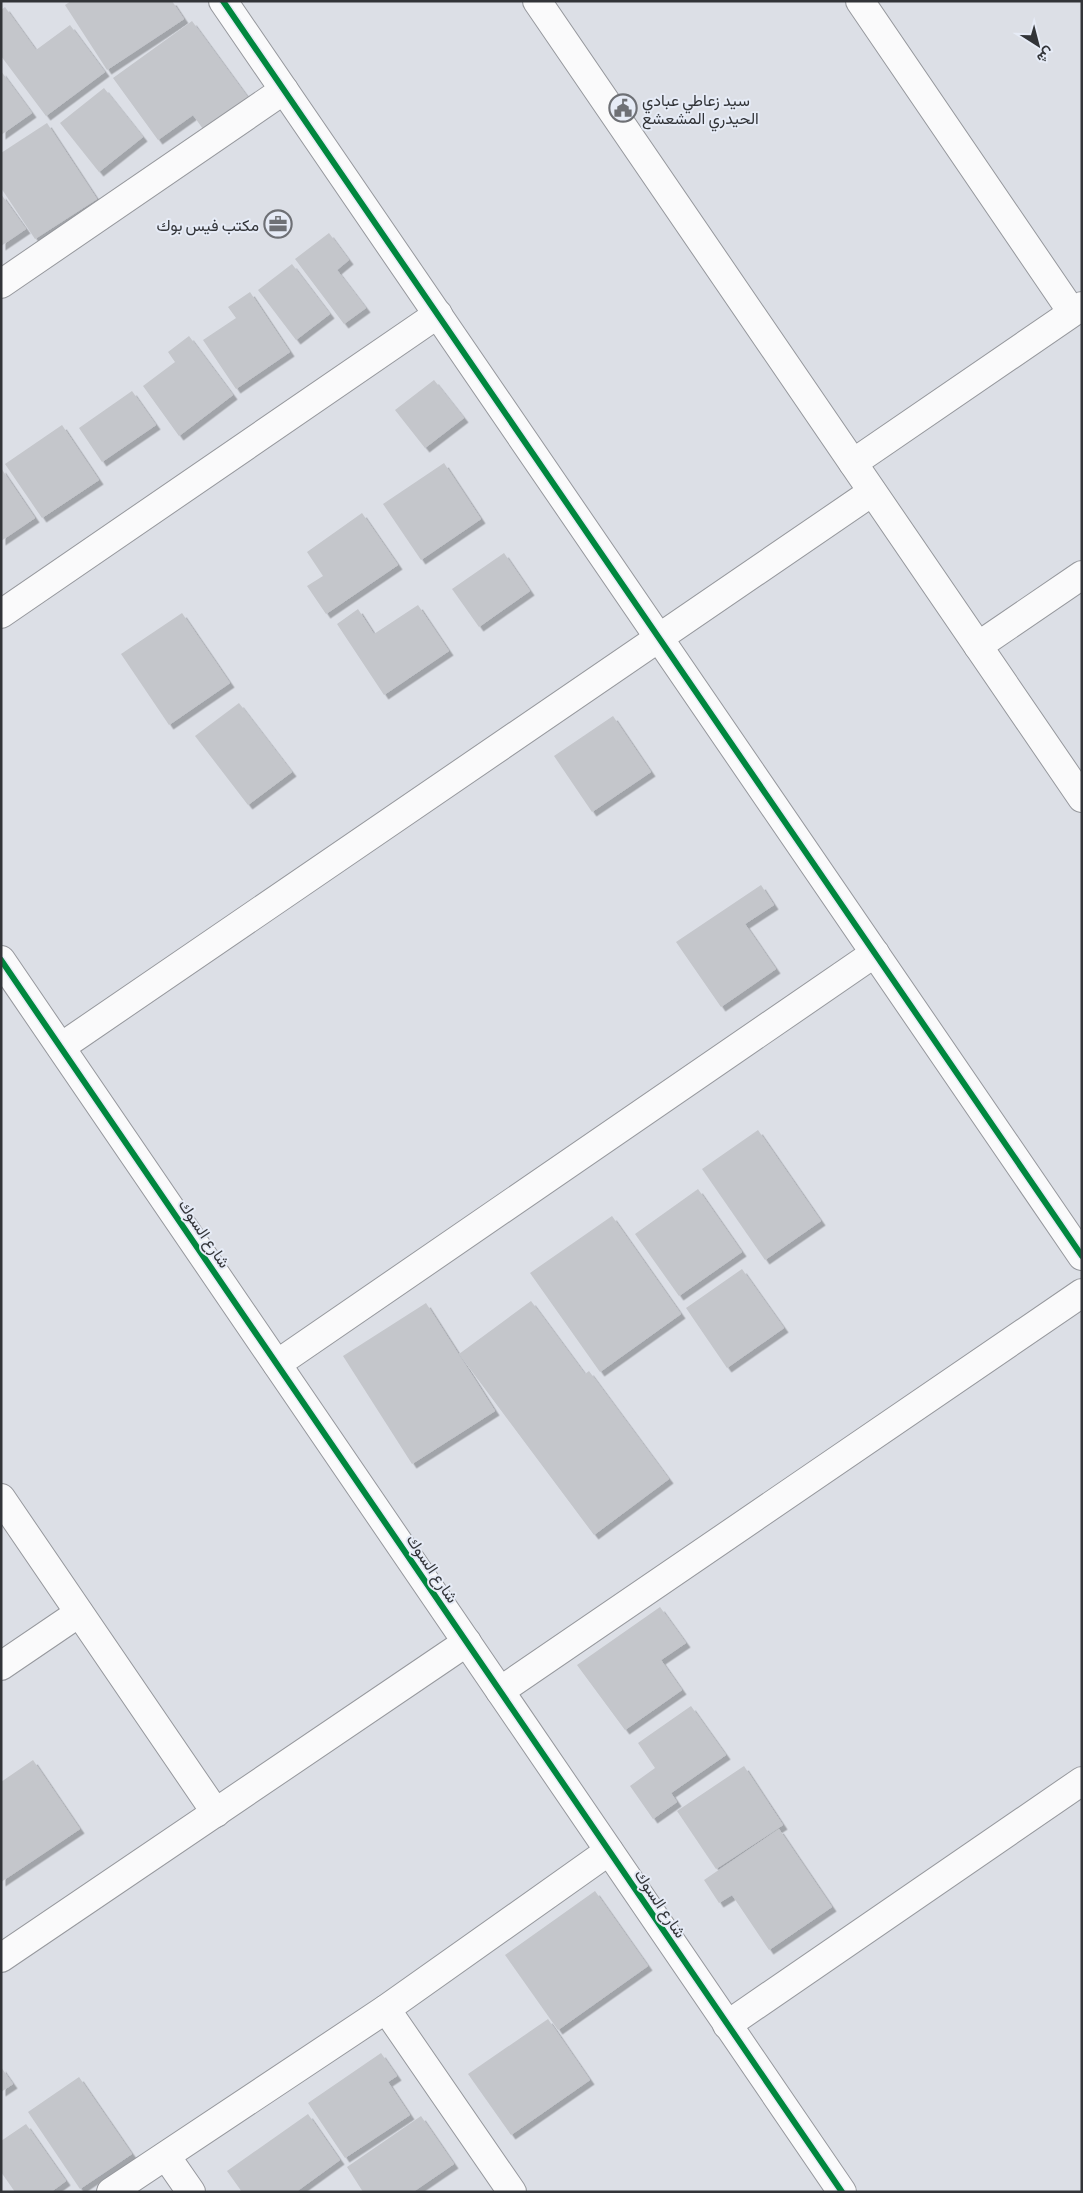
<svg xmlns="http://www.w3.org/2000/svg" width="1083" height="2193" font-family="Barlow,Vazirmatn,sans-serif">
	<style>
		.building { fill: #c4c6cb; filter: url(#shadow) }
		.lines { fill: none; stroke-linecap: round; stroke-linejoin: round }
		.street-casing { stroke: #96989d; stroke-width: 30 }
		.secondary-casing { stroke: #96989d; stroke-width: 30 }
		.street { stroke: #fafafb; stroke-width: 28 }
		.secondary { stroke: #fafafb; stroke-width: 28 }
		.cycleway-casing { stroke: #e6ebf6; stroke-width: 9 }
		.cycleway { stroke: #00873e; stroke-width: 6 }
		.labels { text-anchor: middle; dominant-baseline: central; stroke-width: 4; stroke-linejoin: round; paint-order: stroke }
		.poi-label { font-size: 16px; fill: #323438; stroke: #e6ebf6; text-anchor: start }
		.street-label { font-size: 16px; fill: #323438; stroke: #e6ebf6 }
	</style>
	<defs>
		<filter id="shadow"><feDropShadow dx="4.5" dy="4.5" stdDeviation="0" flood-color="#0004"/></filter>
	</defs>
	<rect width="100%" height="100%" fill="#dcdfe6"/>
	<g class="building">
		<path d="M71,1H172L184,19L107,70L65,5Z"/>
		<path d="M5,7L36,50L70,25L105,72L46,116L1,56V10Z"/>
		<path d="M192,21L252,103L208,136L193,115L158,140L113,78Z"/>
		<path d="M1,71L32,113L1,135Z"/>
		<path d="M104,88L143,137L99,172L60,123Z"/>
		<path d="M47,123L97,199L35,239L1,188V153Z"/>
		<path d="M1,194L26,229L1,246Z"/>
		<path d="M329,233L349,260L337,270L366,308L344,324L295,259Z"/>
		<path d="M292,264L330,314L296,340L258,290Z"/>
		<path d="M250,292L290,352L236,389L203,340L236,318L228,307Z"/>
		<path d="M189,336L233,395L179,436L143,386L175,362L168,352Z"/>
		<path d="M434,380L464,418L425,448L395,410Z"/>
		<path d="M132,391L156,425L102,462L79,428Z"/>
		<path d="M62,425L99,480L42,518L5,464Z"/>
		<path d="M444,463L481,519L421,560L383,504Z"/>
		<path d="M1,468L35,518L1,541Z"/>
		<path d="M362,513L398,565L326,614L307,586L323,576L307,552Z"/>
		<path d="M504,553L530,591L479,627L452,589Z"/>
		<path d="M418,605L449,651L384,695L337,624L358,609L374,634Z"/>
		<path d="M182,613L230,683L169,725L121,654Z"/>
		<path d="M239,703L292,772L248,805L195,736Z"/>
		<path d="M613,716L651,772L592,812L554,756Z"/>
		<path d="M761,885L774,905L745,924L776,969L721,1007L676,942Z"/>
		<path d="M758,1130L821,1221L765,1260L702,1169Z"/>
		<path d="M698,1189L742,1252L679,1296L635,1234Z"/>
		<path d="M612,1216L681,1314L600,1372L530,1273Z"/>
		<path d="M742,1269L784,1328L727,1368L686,1308Z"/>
		<path d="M531,1301L585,1374L589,1371L669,1479L594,1535L459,1354Z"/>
		<path d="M426,1303L495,1411L412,1464L343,1356Z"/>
		<path d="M660,1607L686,1643L661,1660L682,1690L625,1730L577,1665Z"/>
		<path d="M691,1706L726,1755L671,1793L677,1802L653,1819L630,1786L655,1768L638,1743Z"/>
		<path d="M33,1760L80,1829L1,1882V1782Z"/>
		<path d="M744,1766L783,1825L716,1869L677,1811Z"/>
		<path d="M779,1829L832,1907L769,1950L732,1895L719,1903L704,1880Z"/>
		<path d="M595,1891L648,1966L558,2030L505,1955Z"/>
		<path d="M548,2019L590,2080L511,2135L468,2074Z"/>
		<path d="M381,2053L397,2076L388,2082L410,2115L345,2158L308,2103Z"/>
		<path d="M1,2067L13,2084L1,2092Z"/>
		<path d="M79,2077L132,2154L80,2189L28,2112Z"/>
		<path d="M308,2114L340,2160L296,2192H242L227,2171Z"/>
		<path d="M421,2116L454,2164L413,2192H363L347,2167Z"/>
		<path d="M26,2124L66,2181L51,2192H15L1,2172V2141Z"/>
	</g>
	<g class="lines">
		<g class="street-casing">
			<g id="street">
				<path d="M223,1L1082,1256"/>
				<path d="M537,1L1082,798"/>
				<path d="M860,1L1072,312"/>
				<path d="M1,284L284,90"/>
				<path d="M853,463L1082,306"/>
				<path d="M1,614L438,314"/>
				<path d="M978,646L1082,575"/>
				<path d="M61,1047L872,492"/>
				<path d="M277,1364L875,953"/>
				<path d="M1,1498L216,1813"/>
				<path d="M1,1666L79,1613"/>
				<path d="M500,1691L1082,1293"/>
				<path d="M1,1958L467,1642"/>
				<path d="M386,2009L512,2192"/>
				<path d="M727,2025L1082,1781"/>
				<path d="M166,2156L191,2192"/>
				<path d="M111,2192L386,2009L609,1851"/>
			</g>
		</g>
		<g class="secondary-casing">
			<path id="secondary" d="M1,960L842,2192"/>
		</g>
		<use href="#street" class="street"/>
		<use href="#secondary" class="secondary"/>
		<g class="cycleway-casing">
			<g id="cycleway">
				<path d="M223,1L1082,1256"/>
				<path d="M1,960L842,2192"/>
			</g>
		</g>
		<use href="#cycleway" class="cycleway"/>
	</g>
	<defs>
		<g id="civic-ring" transform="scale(1.4375)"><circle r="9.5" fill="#e6ebf6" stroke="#6e7075" stroke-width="1.5"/><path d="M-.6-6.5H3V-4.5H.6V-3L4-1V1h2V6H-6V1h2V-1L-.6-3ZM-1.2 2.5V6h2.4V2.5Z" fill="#6e7075"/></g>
		<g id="office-ring" transform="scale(1.4375)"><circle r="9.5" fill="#e6ebf6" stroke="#6e7075" stroke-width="1.5"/><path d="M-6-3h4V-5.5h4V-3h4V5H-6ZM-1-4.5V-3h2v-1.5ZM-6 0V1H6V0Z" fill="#6e7075"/></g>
	</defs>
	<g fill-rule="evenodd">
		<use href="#civic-ring" x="623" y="108"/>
		<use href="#office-ring" x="278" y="224"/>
	</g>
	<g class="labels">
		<g class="poi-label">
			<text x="642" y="99">سيد زعاطي عبادي<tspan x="642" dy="18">الحيدري المشعشع</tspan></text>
			<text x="259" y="224" text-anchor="end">مكتب فيس بوك</text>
		</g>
		<g class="street-label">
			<text transform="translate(205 1233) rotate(56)">شارع السوك</text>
			<text transform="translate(433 1568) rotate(56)">شارع السوك</text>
			<text transform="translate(661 1903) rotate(56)">شارع السوك</text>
		</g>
	</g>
	<rect width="1083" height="2193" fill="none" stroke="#323438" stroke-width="5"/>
	<g transform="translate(1038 45) rotate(144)" stroke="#e6ebf6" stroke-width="4" paint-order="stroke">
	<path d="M0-4L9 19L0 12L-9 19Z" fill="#323438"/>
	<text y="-8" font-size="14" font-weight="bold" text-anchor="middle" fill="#323438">ش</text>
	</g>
</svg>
